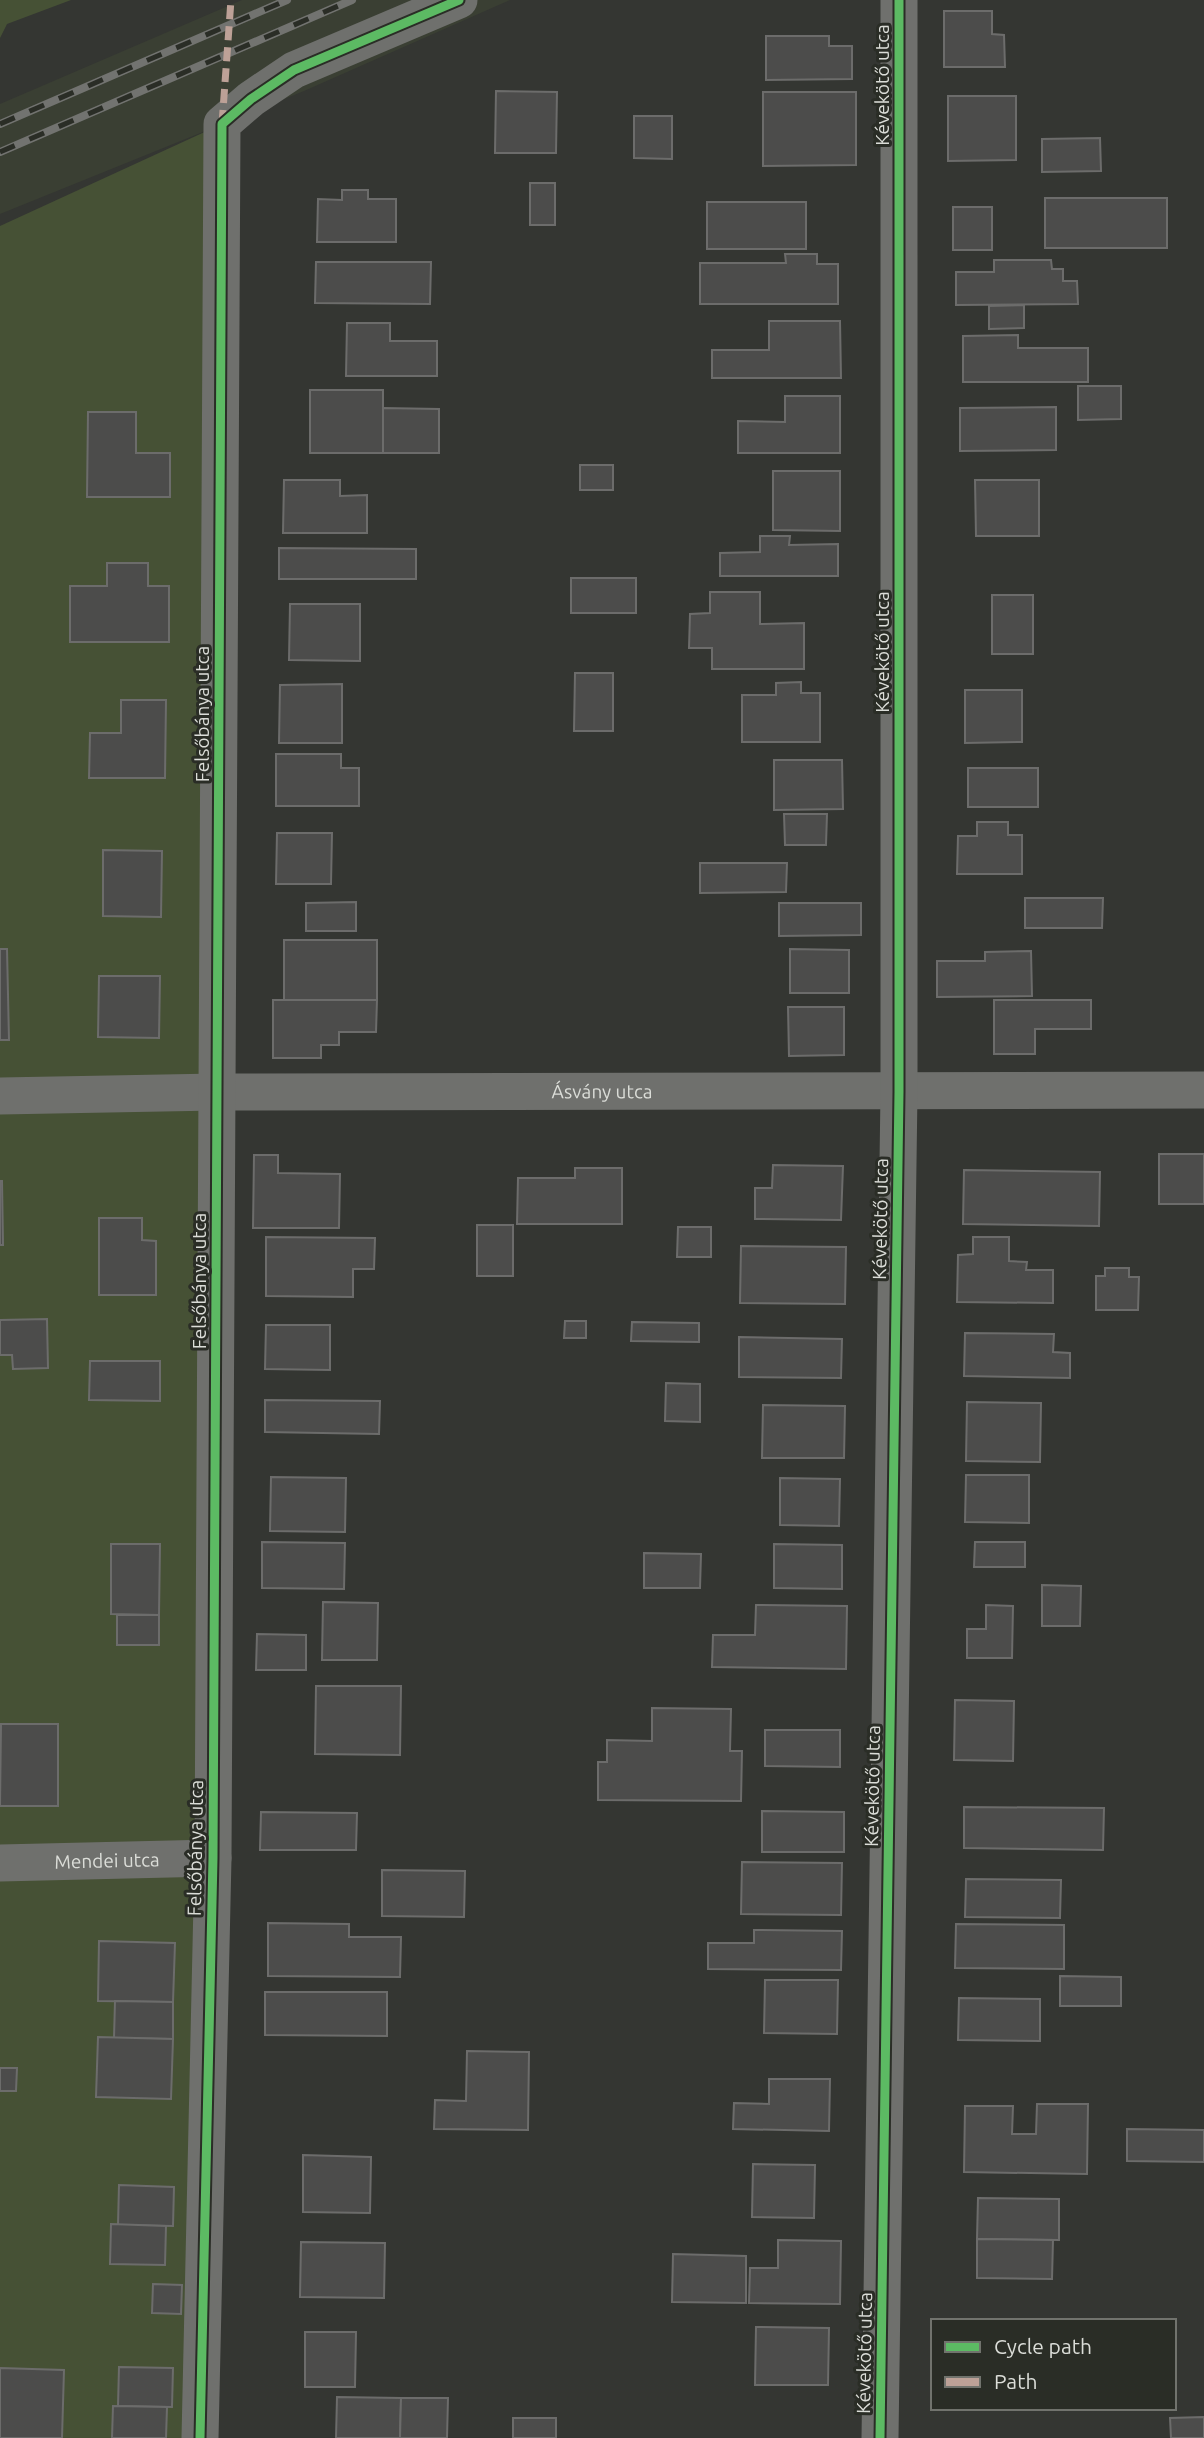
<svg xmlns="http://www.w3.org/2000/svg" width="1204" height="2438" font-family="Ubuntu,sans-serif">
	<style>
		.built { fill: #3a3f33 }
		.green { fill: #465135 }
		.building { fill: #4c4c4b; stroke: #6c6c6b; stroke-width: 2 }
		.lines { fill: none; stroke-linecap: round; stroke-linejoin: round }
		.minor { stroke: #6f706d; stroke-width: 37 }
		.rail-casing { stroke: #727370; stroke-width: 8 }
		.rail { stroke: #2a2d26; stroke-width: 5; stroke-dasharray: 16; stroke-linecap: butt }
		.quiet { stroke: #bda197; stroke-width: 7; stroke-dasharray: 14 7; stroke-linecap: butt }
		.cycleway-casing { stroke: #2a2d26; stroke-width: 13 }
		.cycleway { stroke: #5cba63; stroke-width: 9 }
		.labels { text-anchor: middle; dominant-baseline: central; stroke-width: 6; stroke-linejoin: round; paint-order: stroke }
		.street-label { font-size: 19px; fill: #dbddd8; stroke: #2a2d26 }
	</style>
	<rect width="100%" height="100%" fill="#343632"/>
	<path class="built" d="M242,0H510L304,91L0,214V104Z"/>
	<g class="green">
		<path d="M0,0H71L7,24L0,38Z"/>
		<path d="M222,124L200,2438H0V226Z"/>
	</g>
	<g class="building">
		<path d="M944,11H992V34L1004,35L1005,67H944Z"/>
		<path d="M766,36H829V46H852V79L766,80Z"/>
		<path d="M496,91L557,92L556,153H495Z"/>
		<path d="M763,92H856V165L763,166Z"/>
		<path d="M948,96H1016V160L948,161Z"/>
		<path d="M634,116H672V159L634,158Z"/>
		<path d="M1100,138L1101,171L1042,172V139Z"/>
		<rect x="530" y="183" width="25" height="42"/>
		<path d="M342,190H368V199H396V242H317L318,199L342,200Z"/>
		<rect x="1045" y="198" width="122" height="50"/>
		<rect x="707" y="202" width="99" height="47"/>
		<rect x="953" y="207" width="39" height="43"/>
		<path d="M785,254H817V264H838V304H700V263H786Z"/>
		<path d="M994,260H1051L1052,269H1063V281H1077L1078,304L956,305V272H994Z"/>
		<path d="M316,262H431L430,304L315,303Z"/>
		<path d="M1024,305V328L989,329V306Z"/>
		<path d="M769,321H840L841,378H712V350H769Z"/>
		<path d="M347,323H390V341H437V376H346Z"/>
		<path d="M1018,335V348H1088V382H963V336Z"/>
		<path d="M1078,386H1121V419L1078,420Z"/>
		<rect x="310" y="390" width="73" height="63"/>
		<path d="M785,396H840V453H738V421L785,422Z"/>
		<path d="M1056,407V450L960,451V408Z"/>
		<path d="M383,408L439,409V453H383Z"/>
		<path d="M88,412H136V453H170V497H87Z"/>
		<rect x="580" y="465" width="33" height="25"/>
		<path d="M773,471H840V531L773,530Z"/>
		<path d="M284,480H340V496L367,495V533H283Z"/>
		<path d="M975,480H1039V536H976Z"/>
		<path d="M760,536H790L789,545L838,544V576H720V553L760,552Z"/>
		<path d="M279,548L416,549V579H279Z"/>
		<path d="M107,563H148V586H169V642H70V586H107Z"/>
		<rect x="571" y="578" width="65" height="35"/>
		<path d="M710,592H760V624L804,623V669H712V648H689L690,614L710,613Z"/>
		<rect x="992" y="595" width="41" height="59"/>
		<path d="M290,604H360V661L289,660Z"/>
		<path d="M575,673H613V731H574Z"/>
		<path d="M801,682V693H820V742H742V695H776V683Z"/>
		<path d="M342,684V743H279L280,685Z"/>
		<path d="M965,690H1022V742L965,743Z"/>
		<path d="M121,700H166L165,778H89L90,733H121Z"/>
		<path d="M276,754H341V768H359V806H276Z"/>
		<path d="M774,760H842L843,809L774,810Z"/>
		<rect x="968" y="768" width="70" height="39"/>
		<path d="M784,814H827L826,845H785Z"/>
		<path d="M977,822H1008V835H1022V874H957L958,836H977Z"/>
		<path d="M277,833H332L331,884H276Z"/>
		<path d="M103,850L162,851L161,917L103,916Z"/>
		<path d="M700,863H787L786,892L700,893Z"/>
		<path d="M1025,898H1103L1102,928H1025Z"/>
		<path d="M356,902V931H306V903Z"/>
		<path d="M779,903H861V935L779,936Z"/>
		<rect x="284" y="940" width="93" height="60"/>
		<path d="M0,949H7L9,1040H0Z"/>
		<path d="M790,949L849,950V993H790Z"/>
		<path d="M1031,951L1032,996L937,997V961H985V952Z"/>
		<path d="M99,976H160L159,1038L98,1037Z"/>
		<path d="M273,1000H377L376,1032H339V1045H321V1058H273Z"/>
		<path d="M994,1000H1091V1029H1035V1054H994Z"/>
		<path d="M788,1007H844V1055L789,1056Z"/>
		<rect x="1159" y="1154" width="45" height="50"/>
		<path d="M254,1155H278V1173L340,1174L339,1228H253Z"/>
		<path d="M773,1165L843,1166L841,1220L755,1219V1188H772Z"/>
		<path d="M575,1168H622V1224H517L518,1178H575Z"/>
		<path d="M964,1170L1100,1172L1099,1226L963,1224Z"/>
		<path d="M0,1181H2L3,1245H0Z"/>
		<path d="M99,1218H142V1240L156,1241V1295H99Z"/>
		<rect x="477" y="1225" width="36" height="51"/>
		<path d="M678,1227H711V1257H677Z"/>
		<path d="M266,1237L375,1238L374,1269H353V1297L266,1296Z"/>
		<path d="M973,1237H1009V1261L1027,1262L1026,1270H1053V1303L957,1302L958,1255L973,1254Z"/>
		<path d="M741,1246L846,1247L845,1304L740,1303Z"/>
		<path d="M1105,1268H1129V1277H1139L1138,1310H1096V1276H1105Z"/>
		<path d="M47,1319L48,1368L13,1369L12,1355H0V1320Z"/>
		<path d="M565,1321H586V1338H564Z"/>
		<path d="M632,1322L699,1323V1342L631,1341Z"/>
		<path d="M266,1325H330V1370L265,1369Z"/>
		<path d="M965,1333L1054,1334L1053,1352L1070,1353V1378L964,1376Z"/>
		<path d="M739,1337L842,1339L841,1378L739,1377Z"/>
		<path d="M90,1361H160V1401L89,1400Z"/>
		<path d="M666,1383L700,1384V1422L665,1421Z"/>
		<path d="M265,1400L380,1401L379,1434L265,1432Z"/>
		<path d="M967,1402L1041,1403L1040,1462L966,1461Z"/>
		<path d="M763,1405L845,1406L844,1458H762Z"/>
		<path d="M966,1475H1029V1523L965,1522Z"/>
		<path d="M271,1477L346,1478L345,1532L270,1531Z"/>
		<path d="M780,1478L840,1479L839,1526L780,1525Z"/>
		<path d="M262,1542L345,1543L344,1589L262,1588Z"/>
		<path d="M975,1542H1025V1567H974Z"/>
		<path d="M111,1544H160L159,1615L111,1614Z"/>
		<path d="M774,1544L842,1545V1589L774,1588Z"/>
		<path d="M644,1553L701,1554L700,1588H644Z"/>
		<path d="M1042,1585L1081,1586L1080,1626H1042Z"/>
		<path d="M323,1602L378,1603L377,1660H322Z"/>
		<path d="M756,1605L847,1606L846,1669L712,1667L713,1635H755Z"/>
		<path d="M986,1605L1013,1606L1012,1658H967V1629H986Z"/>
		<rect x="117" y="1615" width="42" height="30"/>
		<path d="M257,1634L306,1635V1670H256Z"/>
		<path d="M316,1686H401L400,1755L315,1754Z"/>
		<path d="M955,1700L1014,1701L1013,1761L954,1760Z"/>
		<path d="M652,1708L731,1709L730,1751H742L741,1801L598,1800V1762H607V1740L652,1741Z"/>
		<path d="M1,1724H58V1806H0Z"/>
		<path d="M765,1730H840V1767L765,1766Z"/>
		<path d="M964,1807L1104,1808L1103,1850L964,1848Z"/>
		<path d="M762,1811L844,1812V1852H762Z"/>
		<path d="M261,1812L357,1813L356,1850H260Z"/>
		<path d="M742,1862L842,1863L841,1915L741,1914Z"/>
		<path d="M382,1870L465,1871L464,1917L382,1916Z"/>
		<path d="M966,1879L1061,1880L1060,1918L965,1917Z"/>
		<path d="M268,1923L349,1924V1937H401L400,1977L268,1976Z"/>
		<path d="M956,1924L1064,1925V1969L955,1968Z"/>
		<path d="M754,1930L842,1931L841,1970L708,1969V1943H754Z"/>
		<path d="M99,1941L175,1943L173,2002L98,2001Z"/>
		<path d="M1060,1976L1121,1977V2006H1060Z"/>
		<path d="M765,1980H838L837,2034L764,2033Z"/>
		<path d="M265,1992H387V2036L265,2035Z"/>
		<path d="M959,1998L1040,1999V2041L958,2040Z"/>
		<path d="M115,2001L173,2002V2039L114,2038Z"/>
		<path d="M98,2037L173,2039L171,2099L96,2097Z"/>
		<path d="M467,2051L529,2052L528,2130L434,2129L435,2100L466,2101Z"/>
		<path d="M0,2068H17L16,2091H0Z"/>
		<path d="M769,2079H830L829,2131L733,2129L734,2103L769,2104Z"/>
		<path d="M1037,2104H1088L1087,2174L964,2172L965,2106H1013L1012,2134H1036Z"/>
		<path d="M1127,2129L1204,2130V2162L1127,2161Z"/>
		<path d="M303,2155L371,2157L370,2213L303,2212Z"/>
		<path d="M753,2164L815,2165L814,2218L752,2217Z"/>
		<path d="M119,2185L174,2187L173,2226L118,2225Z"/>
		<path d="M978,2198L1059,2199V2240L977,2239Z"/>
		<path d="M111,2224L166,2226L165,2265L110,2264Z"/>
		<path d="M977,2239L1053,2240L1052,2279L977,2278Z"/>
		<path d="M778,2240L841,2241L840,2304L749,2303L750,2268H778Z"/>
		<path d="M301,2242L385,2243L384,2298L300,2297Z"/>
		<path d="M673,2254L746,2256V2303L672,2302Z"/>
		<path d="M153,2284L182,2285L181,2314L152,2313Z"/>
		<path d="M756,2327L829,2328L828,2385H755Z"/>
		<path d="M305,2332H356L355,2387H305Z"/>
		<path d="M119,2367L173,2368L172,2407L118,2406Z"/>
		<path d="M0,2368L64,2370L62,2438H0Z"/>
		<path d="M337,2397L401,2398L400,2438H336Z"/>
		<path d="M401,2398H448L447,2438H400Z"/>
		<path d="M113,2406L167,2407L166,2438H112Z"/>
		<path d="M1204,2417V2438H1171L1170,2418Z"/>
		<rect x="513" y="2418" width="43" height="20"/>
	</g>
	<g class="lines">
		<g class="minor">
			<path id="s1" d="M0,1096L217,1092L1204,1090"/>
			<path id="s2" d="M0,1863L213,1858"/>
			<path d="M200,2438L213,1858L222,124L251,99L294,70L459,0"/>
			<path d="M880,2438L899,1092V0"/>
		</g>
		<g class="rail-casing">
			<g id="rail">
				<path d="M0,124L287,0"/>
				<path d="M0,152L352,0"/>
			</g>
		</g>
		<use href="#rail" class="rail"/>
		<path class="quiet" d="M222,124L231,0"/>
		<g class="cycleway-casing">
			<g id="cycleway">
				<path d="M200,2438L213,1858L222,124L251,99L294,70L459,0"/>
				<path d="M880,2438L899,1092V0"/>
			</g>
		</g>
		<use href="#cycleway" class="cycleway"/>
	</g>
	<g class="labels">
		<g class="street-label">
			<text transform="translate(882 85) rotate(-90)">Kévekötő utca</text>
			<text transform="translate(882 652) rotate(-90)">Kévekötő utca</text>
			<text transform="translate(202 714) rotate(-90)">Felsőbánya utca</text>
			<text stroke="none"><textPath href="#s1" startOffset="602">Ásvány utca</textPath></text>
			<text transform="translate(880 1219) rotate(-89)">Kévekötő utca</text>
			<text transform="translate(199 1281) rotate(-90)">Felsőbánya utca</text>
			<text transform="translate(872 1786) rotate(-89)">Kévekötő utca</text>
			<text transform="translate(195 1848) rotate(-89)">Felsőbánya utca</text>
			<text stroke="none"><textPath href="#s2" startOffset="107">Mendei utca</textPath></text>
			<text transform="translate(864 2353) rotate(-89)">Kévekötő utca</text>
		</g>
	</g>
	<rect x="931" y="2319" width="245" height="91" fill="#2a2d26" stroke="#71736d" stroke-width="2"/>
	<rect x="945" y="2342" width="35" height="10" fill="#5cba63" stroke="#71736d" stroke-width="2"/>
	<text x="994" y="2354" font-size="21" fill="#dbddd8">Cycle path</text>
	<rect x="945" y="2377" width="35" height="10" fill="#bda197" stroke="#71736d" stroke-width="2"/>
	<text x="994" y="2389" font-size="21" fill="#dbddd8">Path</text>
</svg>
